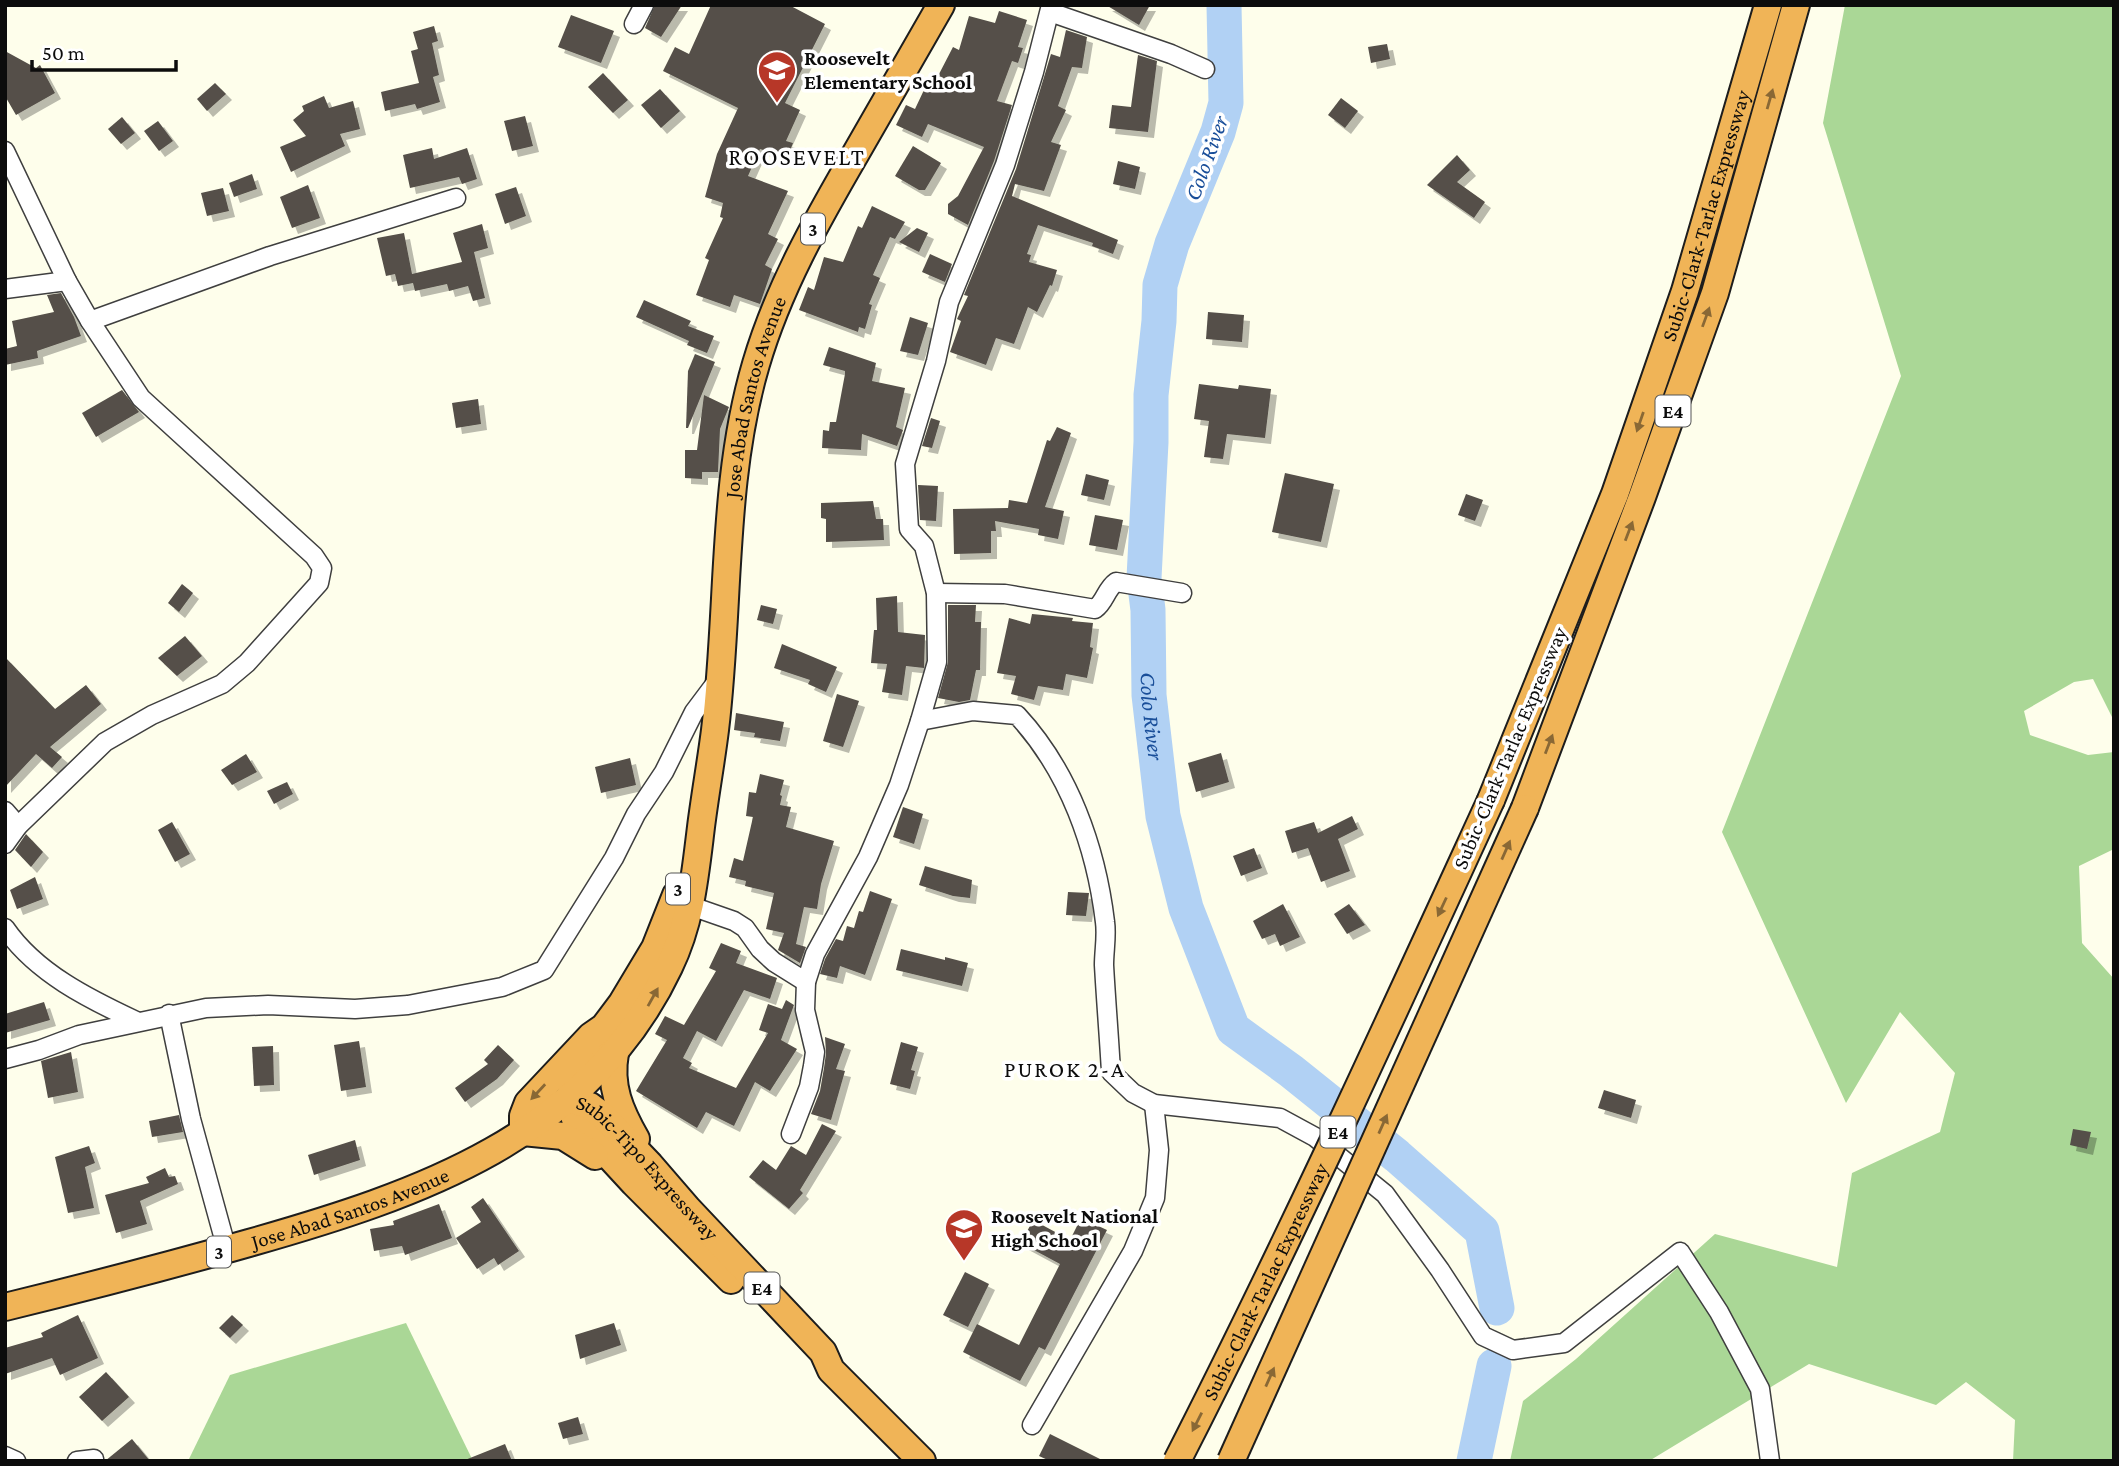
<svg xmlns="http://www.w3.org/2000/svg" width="2119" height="1466" font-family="'Crimson Pro',serif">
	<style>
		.forest { fill: #aad796 }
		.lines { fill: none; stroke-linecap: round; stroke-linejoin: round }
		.river { stroke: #b1d1f4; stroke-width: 35 }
		.building { fill: #544f48; filter: url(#shadow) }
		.minor-casing { stroke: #3f3f3f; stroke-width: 21 }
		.highway-casing { stroke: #1d1d1d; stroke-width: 30 }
		.minor { stroke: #fff; stroke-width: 18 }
		.highway { stroke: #f0b457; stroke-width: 26 }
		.highway-bridge-casing { stroke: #1d1d1d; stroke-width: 30; stroke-linecap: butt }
		.highway-bridge { stroke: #f0b457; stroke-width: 26 }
		.oneway { fill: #896835 }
		.labels { text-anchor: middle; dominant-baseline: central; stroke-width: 7; stroke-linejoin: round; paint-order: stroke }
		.shield { fill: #fff; stroke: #555; stroke-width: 2 }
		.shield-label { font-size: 19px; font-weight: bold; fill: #0c0c0c }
		.poi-label { font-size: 21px; font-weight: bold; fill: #0c0c0c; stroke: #fff; text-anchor: start }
		.street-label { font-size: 21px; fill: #0c0c0c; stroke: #fff }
		.water-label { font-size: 23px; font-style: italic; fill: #194e99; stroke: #fff }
		.neighbourhood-label { font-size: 23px; letter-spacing: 2px; fill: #0c0c0c; stroke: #fff }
		.quarter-label { font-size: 24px; letter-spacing: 2px; fill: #0c0c0c; stroke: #fff }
	</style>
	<defs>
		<filter id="shadow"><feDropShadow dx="6" dy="6" stdDeviation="0" flood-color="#0004"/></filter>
	</defs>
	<rect width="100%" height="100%" fill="#fefeeb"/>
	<g class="forest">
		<path d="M1845,5H2114V721L2093,679L2074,682L2024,711L2030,735L2088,755L2114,752V849L2079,866L2082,943L2114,979V1461H2013L2015,1420L1966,1382L1936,1405L1809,1364L1649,1461H1510L1523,1401L1576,1359L1715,1234L1837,1267L1852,1173L1940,1132L1955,1073L1900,1012L1846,1103L1722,832L1901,376L1823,123Z"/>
		<path d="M406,1323L473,1461H188L230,1375Z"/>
	</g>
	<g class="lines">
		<g class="river">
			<path id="s1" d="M1224,5L1226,103L1218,132L1172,244L1160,285L1159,321L1151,395V442L1144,578L1148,610L1149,695L1163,816L1186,908L1233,1029L1291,1071L1397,1156L1482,1231L1497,1308"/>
			<path d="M1474,1461L1494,1366"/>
		</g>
	</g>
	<g class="building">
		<path d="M655,5H682L661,37L645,28Z"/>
		<path d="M711,5H789L825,24L785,103L800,110L786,141L793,143L787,158L760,149L748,176L788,191L768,234L778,239L765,265L772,269L760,304L734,295L730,307L696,295L709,260L705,258L723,218L720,217L723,203L705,197L717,154L738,108L663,71L675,47L689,54Z"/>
		<path d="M1106,5H1150L1139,25Z"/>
		<path d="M999,11L1027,20L1018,47L1023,48L1018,63L1012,61L997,101L1012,105L994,161L968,225L948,214V204L958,196L984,147L928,124L922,137L896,125L906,105L915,109L932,73L938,76L953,47L959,50L969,16L995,23Z"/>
		<path d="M571,15L614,31L601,63L558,47Z"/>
		<path d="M434,26L438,41L432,43L439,75L433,77L440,102L417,109L415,104L385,111L381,92L419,83L411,51L418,49L413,32Z"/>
		<path d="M1066,30L1087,37L1082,68L1072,67L1058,106L1066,110L1051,142L1061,145L1044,191L1015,184L1012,196L1118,240L1113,254L1092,246L1093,243L1038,225L1027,254L1031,255L1029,262L1057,270L1052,286L1050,285L1037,312L1028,307L1014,344L996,338L986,365L950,352L961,321L957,319L968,296L964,295L1016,169L1051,54L1060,57Z"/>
		<path d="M1387,44L1390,59L1371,63L1368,47Z"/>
		<path d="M5,51L36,68L40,65L55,93L16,115L5,96Z"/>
		<path d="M1138,55L1157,61L1148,132L1109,128L1112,105L1131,107Z"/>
		<path d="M603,73L628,100L613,113L588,87Z"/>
		<path d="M215,83L226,94L207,111L197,99Z"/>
		<path d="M660,89L680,111L661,128L641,105Z"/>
		<path d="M324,96L329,108L353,101L360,129L340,134L345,146L291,172L280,147L306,136L293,120L304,111L302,106Z"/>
		<path d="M1341,98L1358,111L1345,128L1328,115Z"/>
		<path d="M525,116L533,146L512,151L504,121Z"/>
		<path d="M122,117L135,133L121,144L108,129Z"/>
		<path d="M158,121L173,141L159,151L144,131Z"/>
		<path d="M913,146L941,163L925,190H919L895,176Z"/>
		<path d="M432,148L434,159L467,148L477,179L462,184L459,177L410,188L403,155Z"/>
		<path d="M1457,155L1470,170L1457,182L1485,202L1474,218L1427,185Z"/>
		<path d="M1118,161L1140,167L1135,189L1113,184Z"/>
		<path d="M252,174L257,189L234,197L229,183Z"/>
		<path d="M308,185L320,218L292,228L280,197Z"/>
		<path d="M516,187L526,216L505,224L495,194Z"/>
		<path d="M223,188L229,211L207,216L201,193Z"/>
		<path d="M872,206L905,222L895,239L890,237L873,275L880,278L869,304L872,305L865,329L859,327L858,332L799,310L808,287L814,290L824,257L843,262L858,226L862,228Z"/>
		<path d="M482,224L488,248L474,252L485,298L473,301L468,286L449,291L447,284L415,291L413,283L398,286L395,274L386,276L377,238L404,233L412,274L462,262L453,233Z"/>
		<path d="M917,228L928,233L919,252L899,242Z"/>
		<path d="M930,254L952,264L945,282L922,272Z"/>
		<path d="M61,293L74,317L81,336L37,351L38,358L5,365V349L17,346L12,321L54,312L47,295Z"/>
		<path d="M644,300L691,321L688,326L714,336L707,353L687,345L689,341L636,317Z"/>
		<path d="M1208,312L1244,315L1242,342L1206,339Z"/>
		<path d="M910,317L928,323L918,355L900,351Z"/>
		<path d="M829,347L876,363L872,381L905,388L896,427L903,430L897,446L862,434L861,450L822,448L823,430L829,431L830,422H836L845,374V371L823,365Z"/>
		<path d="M695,354L715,362L688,428H686L688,371Z"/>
		<path d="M1199,384L1238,389L1239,385L1271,389L1265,438L1227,434L1223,459L1204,457L1209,421L1194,419Z"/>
		<path d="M122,390L139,412L96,437L82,413Z"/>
		<path d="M704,395L729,407L720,429L718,472H702V479L685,478V450H697Z"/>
		<path d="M478,399L481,424L456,428L452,403Z"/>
		<path d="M931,418L940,421L932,448L922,446Z"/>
		<path d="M1057,427L1071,433L1045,507L1064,511L1058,539L1038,535L1039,529L995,521L996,531H991V553L954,554L953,509L1008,508L1009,500L1027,503L1047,440L1050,441Z"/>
		<path d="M1285,473L1334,484L1321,542L1272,532Z"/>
		<path d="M1086,474L1109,480L1104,500L1081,495Z"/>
		<path d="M918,485L938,486L936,521L920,520Z"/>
		<path d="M1466,494L1483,500L1475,521L1458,515Z"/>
		<path d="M873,501L876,519H883L884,540L826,542V519L821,518V503Z"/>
		<path d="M1095,515L1123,520L1117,550L1089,545Z"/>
		<path d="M182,584L193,593L179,612L168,603Z"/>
		<path d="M897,596L898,632L925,635L924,668L906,666L902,695L882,692L887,664L871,663L874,630H877L876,598Z"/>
		<path d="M761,605L777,609L773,624L757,620Z"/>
		<path d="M948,605H976L975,622H981L980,670H976L970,700L959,702L938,698L948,662Z"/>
		<path d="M1032,614L1073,618L1072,621L1093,623L1090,647L1093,648L1087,678L1066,674L1063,690L1038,686L1034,700L1011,694L1016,676L997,673L1009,618L1030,624Z"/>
		<path d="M185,636L202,656L177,676L158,658Z"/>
		<path d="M782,644L837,667L826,692L808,684L810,680L774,668Z"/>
		<path d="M5,657L55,709L86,685L101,704L50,747L62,757L52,768L36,754L5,787Z"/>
		<path d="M837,694L859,701L843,747L823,741Z"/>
		<path d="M736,713L784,722L780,741L754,737L755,733L734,730Z"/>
		<path d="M1221,753L1229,782L1196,792L1188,763Z"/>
		<path d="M246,754L257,772L232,785L221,770Z"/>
		<path d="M630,758L636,785L601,793L595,767Z"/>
		<path d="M760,774L784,780L780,795L782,796L780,805L791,807L786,827L834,841L821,884L817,909L804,907L796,944L806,947L800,963L778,950L784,933L766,929L774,893L745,886L746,881L729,877L734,858L743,861L753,817L746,816L749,792L756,793Z"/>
		<path d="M287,782L293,794L274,804L267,791Z"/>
		<path d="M903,807L923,814L914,844L893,837Z"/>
		<path d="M1352,816L1358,829L1338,839L1350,871L1321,882L1308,848L1292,853L1285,831L1314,822L1318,833Z"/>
		<path d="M172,822L190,854L175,862L158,830Z"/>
		<path d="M26,834L43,852L31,867L15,850Z"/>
		<path d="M1254,848L1262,868L1241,876L1233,856Z"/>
		<path d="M925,866L972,880L970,898L953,896L919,885Z"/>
		<path d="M35,877L43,899L17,909L10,890Z"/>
		<path d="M870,891L892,899L865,975L840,966L837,978L820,974L825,959L836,939L843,941L847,926L854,928L859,911L863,912Z"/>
		<path d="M1068,892L1089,893L1086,916L1066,915Z"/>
		<path d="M1283,904L1300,937L1280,946L1275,934L1262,939L1253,921Z"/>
		<path d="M1349,904L1365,925L1347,934L1334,914Z"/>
		<path d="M721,943L741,951L736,963L777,978L770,999L744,990L716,1041L697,1031L683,1058L692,1063L689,1068L736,1088L768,1033L759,1030L768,1004L782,1009L786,1000L794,1005L781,1040L797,1049L770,1091L755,1082L734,1126L706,1112L697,1128L636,1091L667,1040L655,1034L665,1016L684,1025L716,971L709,968Z"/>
		<path d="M901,949L945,960V957L968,963L962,986L896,970Z"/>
		<path d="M44,1002L50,1020L5,1033V1014Z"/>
		<path d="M825,1037L845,1044L836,1069L845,1071L831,1120L811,1114L820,1091L824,1068L826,1053Z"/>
		<path d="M359,1041L366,1087L341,1091L334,1045Z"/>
		<path d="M901,1042L918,1047L911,1070L915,1071L910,1089L890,1084Z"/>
		<path d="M498,1045L514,1060L497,1079L465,1102L455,1088L488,1064L484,1060Z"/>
		<path d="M273,1046L274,1085L254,1086L252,1047Z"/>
		<path d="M71,1052L78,1092L48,1098L41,1061Z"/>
		<path d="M1604,1090L1636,1100L1631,1118L1598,1108Z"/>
		<path d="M179,1115L183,1132L152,1137L149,1121Z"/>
		<path d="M822,1124L836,1131L800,1190L803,1193L789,1209L749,1177L763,1160L776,1170L791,1146L806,1155Z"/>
		<path d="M2073,1129L2091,1132L2087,1149L2070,1145Z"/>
		<path d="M355,1140L360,1160L314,1175L308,1155Z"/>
		<path d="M89,1146L95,1163L85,1167L94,1208L68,1213L55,1157Z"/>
		<path d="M165,1168L169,1177L175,1176L178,1184L140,1201L147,1224L116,1233L105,1195L149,1183L146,1177Z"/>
		<path d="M483,1198L519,1251L498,1265L494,1258L477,1269L456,1238L481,1222L471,1207Z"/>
		<path d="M439,1204L452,1238L405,1255L402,1246L374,1251L370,1229L394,1225L393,1221Z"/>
		<path d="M1081,1218L1107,1230L1045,1350L1039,1347L1020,1381L963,1352L977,1324L1019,1345L1060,1264L1021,1243L1033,1220L1070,1240Z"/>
		<path d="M965,1272L989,1284L968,1327L943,1315Z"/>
		<path d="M78,1315L98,1358L60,1375L52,1358L5,1374V1348L43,1337L41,1333Z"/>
		<path d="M232,1315L243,1325L230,1338L219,1328Z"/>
		<path d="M614,1323L621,1345L580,1359L575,1335Z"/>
		<path d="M106,1372L129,1397L102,1421L79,1397Z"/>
		<path d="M578,1417L583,1434L563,1439L558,1423Z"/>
		<path d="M1050,1434L1104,1461H1050L1039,1456Z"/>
		<path d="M132,1439L150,1461H105Z"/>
		<path d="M505,1444L512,1461H465V1460Z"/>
	</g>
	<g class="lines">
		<g class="minor-casing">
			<g id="minor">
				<path d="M1050,12L1171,54L1205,69"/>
				<path d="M634,24L644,5"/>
				<path d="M5,151L67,281L90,321L141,398L314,556L322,568L319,583L247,663L222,684L152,715L105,742L18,826L5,844"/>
				<path d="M5,289L67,281"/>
				<path d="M90,321L270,256L456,198"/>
				<path d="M936,593L1005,594L1095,609C1105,602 1106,589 1116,582L1182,593"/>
				<path d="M920,721L973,711L1017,715C1069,771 1096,847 1105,922C1107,936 1104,951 1104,965C1106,1001 1109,1036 1111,1072L1133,1093L1154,1104L1280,1118L1315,1137L1385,1194L1440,1270L1483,1336L1513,1350L1564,1343L1680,1252L1719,1312L1760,1389L1770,1461"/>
				<path d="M5,811L18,826"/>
				<path d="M691,906L734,921L745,928L760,949L774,962L806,982"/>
				<path d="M5,928C36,973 89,999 136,1021"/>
				<path d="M169,1014L191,1119L227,1250"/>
				<path d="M5,1059L39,1050L79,1035L206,1008L268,1005L355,1009L408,1005L502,987L544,970L614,858L636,814L664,772L694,712L718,680"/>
				<path d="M791,1134L809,1087L813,1066L815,1052L805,1010L806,982L815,954L868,857L899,785L920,721L937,662L936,593L924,546L909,529L905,464L936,361L949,302L1005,165L1034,72L1051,5"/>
				<path d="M1032,1425L1133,1251L1155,1198L1159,1150L1154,1104"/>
				<path d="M5,1456L16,1461"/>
				<path d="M77,1461L94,1459"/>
			</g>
		</g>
		<g class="highway-casing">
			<g id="highway">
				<path id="s2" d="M1491,800L1615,494L1685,291L1768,5"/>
				<path d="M1525,808L1642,497L1715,293L1796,5"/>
				<path d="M604,1027L594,1051L581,1065L573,1079L570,1099L575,1119L634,1183L731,1280"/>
				<path d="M615,1053C609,1086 620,1111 636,1139"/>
				<path id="s3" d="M570,1099L590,1106L603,1116L650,1165L688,1209L823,1352L831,1370L922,1461"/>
				<path d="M523,1132V1116L528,1103L591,1036L604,1027L622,1003L655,948L676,895"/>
				<path d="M523,1132L563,1136L595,1156"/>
				<path id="s4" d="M5,1307C87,1287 168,1266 249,1243C418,1195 588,1138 669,967C691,922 695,876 701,827C705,795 711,762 715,730C730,609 721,482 756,364C778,289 817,220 856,153C884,104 912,55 941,5"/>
			</g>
		</g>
		<use href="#minor" class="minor"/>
		<use href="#highway" class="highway"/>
		<g class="highway-bridge-casing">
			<g id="highway-bridge">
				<path id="s5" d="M1177,1461C1288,1244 1389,1022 1491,800"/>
				<path d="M1231,1461L1525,808"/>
			</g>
		</g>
		<use href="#highway-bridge" class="highway-bridge"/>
	</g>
	<defs><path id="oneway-solid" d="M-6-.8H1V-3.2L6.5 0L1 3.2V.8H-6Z" transform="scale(1.75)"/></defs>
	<g class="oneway">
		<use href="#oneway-solid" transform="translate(1770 99) rotate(-74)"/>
		<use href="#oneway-solid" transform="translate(1706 317) rotate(-70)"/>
		<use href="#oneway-solid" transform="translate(1640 422) rotate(109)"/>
		<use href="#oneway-solid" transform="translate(1629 531) rotate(-69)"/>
		<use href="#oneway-solid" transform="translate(1549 744) rotate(-69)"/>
		<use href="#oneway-solid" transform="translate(1506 850) rotate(-66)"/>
		<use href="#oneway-solid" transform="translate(1442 907) rotate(115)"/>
		<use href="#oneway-solid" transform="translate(653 997) rotate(-61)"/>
		<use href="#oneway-solid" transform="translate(538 1092) rotate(133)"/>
		<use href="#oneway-solid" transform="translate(1383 1124) rotate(-66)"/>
		<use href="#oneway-solid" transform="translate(1270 1377) rotate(-66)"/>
		<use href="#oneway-solid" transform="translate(1197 1422) rotate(117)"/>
	</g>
	<defs>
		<g id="school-pin" transform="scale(2.0125)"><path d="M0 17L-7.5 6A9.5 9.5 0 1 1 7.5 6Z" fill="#b73728" stroke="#fff"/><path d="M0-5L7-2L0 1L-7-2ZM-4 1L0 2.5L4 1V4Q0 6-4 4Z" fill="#fff"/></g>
	</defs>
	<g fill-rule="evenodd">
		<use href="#school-pin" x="777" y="70"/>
		<use href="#school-pin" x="964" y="1228"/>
	</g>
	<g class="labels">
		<g class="shield">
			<rect x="801" y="213.5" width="24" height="31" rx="5"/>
			<rect x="1655.5" y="395.5" width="35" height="31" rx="5"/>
			<rect x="666" y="873.5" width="24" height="31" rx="5"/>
			<rect x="1320.5" y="1116.5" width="35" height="31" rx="5"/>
			<rect x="207" y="1236.5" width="24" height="31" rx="5"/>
			<rect x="744.5" y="1272.5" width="35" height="31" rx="5"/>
		</g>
		<g class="shield-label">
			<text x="813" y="229">3</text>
			<text x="1673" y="411">E4</text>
			<text x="678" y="889">3</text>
			<text x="1338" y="1132">E4</text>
			<text x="219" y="1252">3</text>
			<text x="762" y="1288">E4</text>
		</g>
		<g class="poi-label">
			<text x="804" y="58">Roosevelt<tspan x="804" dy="24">Elementary School</tspan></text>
			<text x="991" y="1216">Roosevelt National<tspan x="991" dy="24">High School</tspan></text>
		</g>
		<g class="street-label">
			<text stroke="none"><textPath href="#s2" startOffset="623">Subic-Clark-Tarlac Expressway</textPath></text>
			<text stroke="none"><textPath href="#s4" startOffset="1351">Jose Abad Santos Avenue</textPath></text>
			<text transform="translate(1510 748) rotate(-67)">Subic-Clark-Tarlac Expressway</text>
			<text stroke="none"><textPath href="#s3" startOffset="105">Subic-Tipo Expressway</textPath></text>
			<text stroke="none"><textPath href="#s4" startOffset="359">Jose Abad Santos Avenue</textPath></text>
			<text stroke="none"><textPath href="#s5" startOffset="200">Subic-Clark-Tarlac Expressway</textPath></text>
		</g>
		<g class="water-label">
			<text transform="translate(1206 158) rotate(-70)">Colo River</text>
			<text stroke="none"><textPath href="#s1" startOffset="724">Colo River</textPath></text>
		</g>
		<g class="neighbourhood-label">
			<text x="1065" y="1069">PUROK 2-A</text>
		</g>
		<g class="quarter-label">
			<text x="797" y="156">ROOSEVELT</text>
		</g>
	</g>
	<rect width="2119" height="1466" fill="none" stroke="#0c0c0c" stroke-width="14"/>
	<path d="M32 60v10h144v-10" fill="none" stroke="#0c0c0c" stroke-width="3.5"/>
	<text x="42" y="60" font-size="21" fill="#0c0c0c" stroke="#ffffff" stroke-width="5" paint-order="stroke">50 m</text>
</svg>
